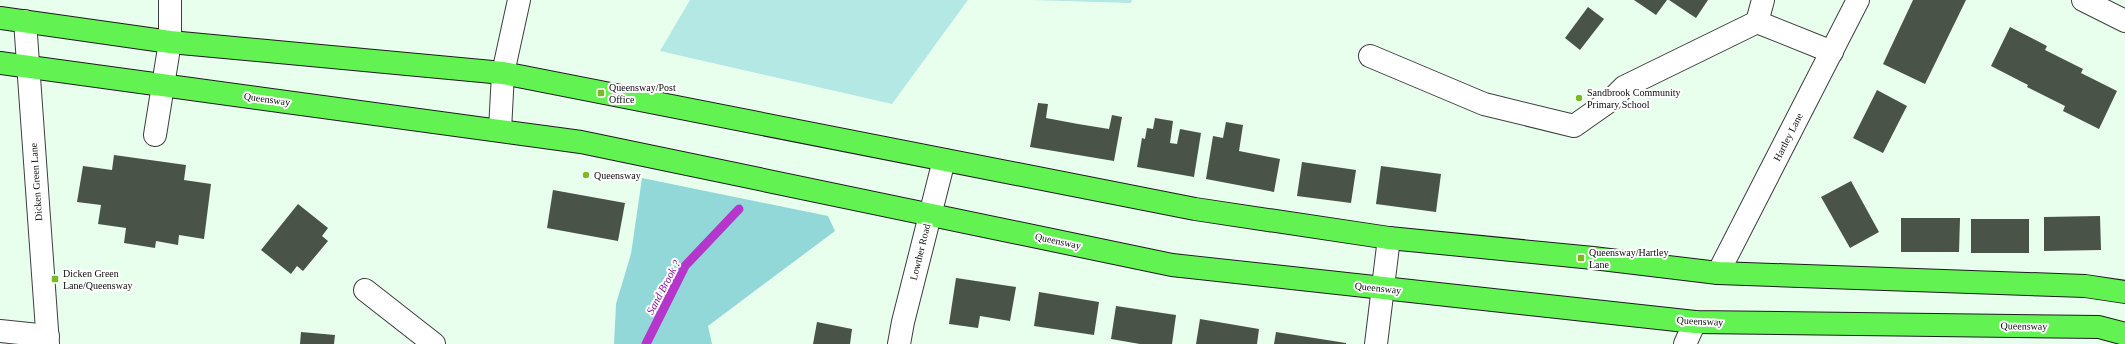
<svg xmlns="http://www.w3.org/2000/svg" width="2125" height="344" font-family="Georgia,serif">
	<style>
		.green { fill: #b4e8e4 }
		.forest { fill: #93d8d8 }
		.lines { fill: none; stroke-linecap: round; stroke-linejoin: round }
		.stream { stroke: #b436cb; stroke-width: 9 }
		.building { fill: #495347 }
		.minor-casing { stroke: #3e3e3e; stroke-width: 24 }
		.highway-casing { stroke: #1c1c1c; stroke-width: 24 }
		.minor { stroke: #fff; stroke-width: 22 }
		.highway { stroke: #62f352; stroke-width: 22 }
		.poi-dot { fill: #7db825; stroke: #fff; stroke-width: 1.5 }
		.labels { text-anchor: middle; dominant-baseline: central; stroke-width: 4; stroke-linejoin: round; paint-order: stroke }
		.poi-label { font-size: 10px; fill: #0b0b0b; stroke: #fff; text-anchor: start }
		.street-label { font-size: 10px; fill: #0b0b0b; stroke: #fff }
		.water-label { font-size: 11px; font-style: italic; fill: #8b179a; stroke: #fff }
	</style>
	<rect width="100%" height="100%" fill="#e8ffee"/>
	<g class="green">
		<path d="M690,0H968L892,104L660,51Z"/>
		<path d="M1031,0H1132L1131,3Z"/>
	</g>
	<path class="forest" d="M642,178L828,216L835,231L708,326L712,344H614L616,304L631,254Z"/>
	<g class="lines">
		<path class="stream" d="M646,344L685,266L739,209"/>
	</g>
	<g class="building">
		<path d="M1634,0H1667L1656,15Z"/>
		<path d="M1669,0H1708L1696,18Z"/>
		<path d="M1913,0H1966L1925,84L1883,64Z"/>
		<path d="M1588,7L1604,19L1580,50L1565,38Z"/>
		<path d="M2010,27L2047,46L2045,50L2083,69L2081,73L2117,91L2099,129L2063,111L2065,106L2027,87L2028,85L1991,66Z"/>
		<path d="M1877,90L1907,106L1883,153L1853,138Z"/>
		<path d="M1038,103L1048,104L1046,118L1078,124L1109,129L1112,115L1122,117L1114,161L1030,147Z"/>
		<path d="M1155,118L1173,121L1170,143L1177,144L1180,129L1201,133L1194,177L1137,167L1142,138L1145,139L1147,128L1153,129Z"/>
		<path d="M1226,122L1243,125L1239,151L1280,159L1274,192L1206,179L1213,136L1223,138Z"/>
		<path d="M114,155L186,165L184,180L211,184L204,239L179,235L178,245L156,241L155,248L124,243L126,228L98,224L101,205L77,202L83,166L112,170Z"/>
		<path d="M1302,162L1356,170L1351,203L1297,196Z"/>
		<path d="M1381,166L1441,174L1436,212L1376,204Z"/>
		<path d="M1851,181L1879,232L1850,248L1821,197Z"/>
		<path d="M553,190L625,203L618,241L547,228Z"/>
		<path d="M298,204L328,228L322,236L328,241L303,271L297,266L291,274L261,250Z"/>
		<path d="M2100,216L2101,250L2044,251V217Z"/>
		<path d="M1901,218H1960L1959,252H1901Z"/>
		<rect x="1971" y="219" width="58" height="34"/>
		<path d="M956,278L1016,287L1010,321L980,316L978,328L949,324Z"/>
		<path d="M1039,292L1099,302L1094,335L1034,326Z"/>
		<path d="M1116,306L1176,315L1172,344H1140L1111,339Z"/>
		<path d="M1200,319L1259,329L1257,344H1196Z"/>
		<path d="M817,322L852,329L850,344H813Z"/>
		<path d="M301,332L335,335L334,344H300Z"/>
		<path d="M1276,332L1346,343V344H1274Z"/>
	</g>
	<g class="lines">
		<g class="minor-casing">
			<g id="minor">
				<path d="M2083,0L2125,21"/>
				<path d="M25,21L48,344"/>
				<path d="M1757,22L1832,52"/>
				<path d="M1370,56L1484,104L1574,126L1611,100L1624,87L1757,22L1763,0"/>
				<path d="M500,130L503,73L519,0"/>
				<path d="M155,135L170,42V0"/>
				<path d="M1718,273L1858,0"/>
				<path d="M365,290L434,344"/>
				<path d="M0,331L48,336"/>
				<path d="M899,344L903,322L944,160"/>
				<path d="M1376,344L1389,238"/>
				<path d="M1685,344L1695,322"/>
			</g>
		</g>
		<g class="highway-casing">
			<g id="highway">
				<path d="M0,18L170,42L503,73L1195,209L1389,238L1593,258L1718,273L2085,286L2125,292"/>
				<path d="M0,63L581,142L1172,265L1695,322L2099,327L2125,334"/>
			</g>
		</g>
		<use href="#minor" class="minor"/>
		<use href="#highway" class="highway"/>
	</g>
	<g class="poi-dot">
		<rect x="597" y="89" width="8" height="8" rx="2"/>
		<circle cx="1579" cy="98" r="4"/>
		<circle cx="586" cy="175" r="4"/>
		<rect x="1577" y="254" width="8" height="8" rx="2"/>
		<rect x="51" y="275" width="8" height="8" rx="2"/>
	</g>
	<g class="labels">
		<g class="poi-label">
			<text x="609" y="87">Queensway/Post<tspan x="609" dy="12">Office</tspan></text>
			<text x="1587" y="92">Sandbrook Community<tspan x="1587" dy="12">Primary School</tspan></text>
			<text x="594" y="175">Queensway</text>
			<text x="1589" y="252">Queensway/Hartley<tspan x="1589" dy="12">Lane</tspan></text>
			<text x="63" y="273">Dicken Green<tspan x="63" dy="12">Lane/Queensway</tspan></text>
		</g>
		<g class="street-label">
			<text transform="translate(267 99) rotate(8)">Queensway</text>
			<text transform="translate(1788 137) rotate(-63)">Hartley Lane</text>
			<text transform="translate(36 182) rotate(-94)">Dicken Green Lane</text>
			<text transform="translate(1058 241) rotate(12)">Queensway</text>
			<text transform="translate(920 252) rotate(-76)">Lowther Road</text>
			<text transform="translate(1378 288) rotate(6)">Queensway</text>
			<text transform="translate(1700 321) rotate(3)">Queensway</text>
			<text transform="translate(2024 326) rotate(1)">Queensway</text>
		</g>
		<g class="water-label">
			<text transform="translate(663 287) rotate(-62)">Sand Brook ?</text>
		</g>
	</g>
</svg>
